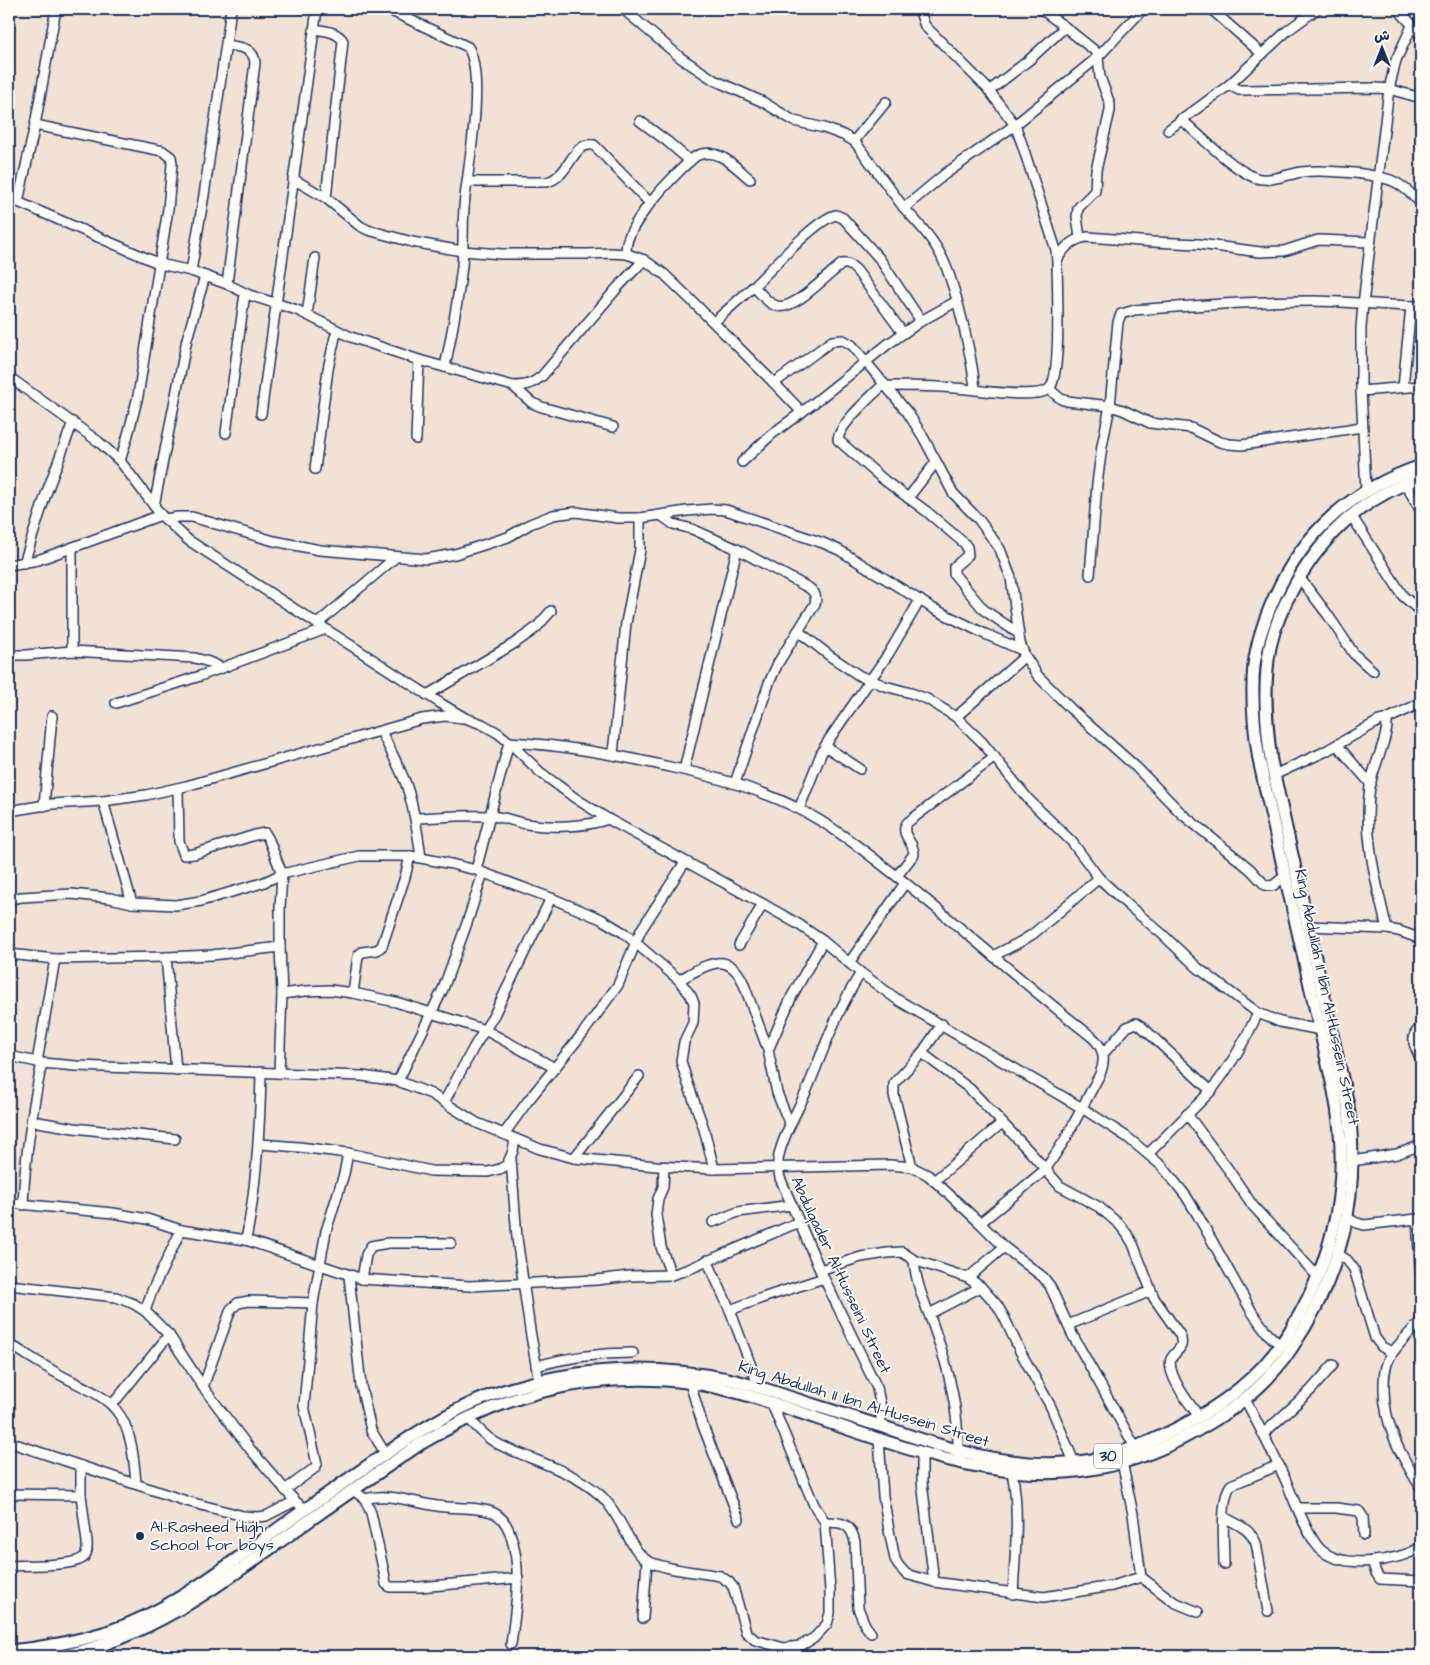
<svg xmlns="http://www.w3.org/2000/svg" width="1430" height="1665" font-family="'Architects Daughter','Playpen Sans Arabic',sans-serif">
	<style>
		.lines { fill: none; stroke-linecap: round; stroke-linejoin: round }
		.minor-casing { stroke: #1b2f5e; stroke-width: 12 }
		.major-casing { stroke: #1b2f5e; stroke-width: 15 }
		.minor { stroke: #fdfcf7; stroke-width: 9 }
		.major { stroke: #fdfcf7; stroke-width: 11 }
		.rail-casing { stroke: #1b2f5e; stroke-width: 4.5 }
		.rail { stroke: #fdfcf7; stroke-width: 2.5; stroke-dasharray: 8; stroke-linecap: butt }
		.poi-dot { fill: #1b2f5e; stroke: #fdfcf7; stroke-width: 2 }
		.labels { text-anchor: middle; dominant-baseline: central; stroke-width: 4; stroke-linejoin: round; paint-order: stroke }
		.shield { fill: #fdfcf7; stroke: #5f6c8c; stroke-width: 1 }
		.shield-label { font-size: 15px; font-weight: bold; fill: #1b2f5e }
		.street-label { font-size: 16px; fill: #1b2f5e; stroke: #fdfcf7 }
		.poi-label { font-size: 16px; fill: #1b2f5e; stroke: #fdfcf7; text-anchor: start }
	</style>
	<rect width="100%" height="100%" fill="#f1e2d5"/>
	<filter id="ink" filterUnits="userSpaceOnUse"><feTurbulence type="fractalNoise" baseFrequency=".02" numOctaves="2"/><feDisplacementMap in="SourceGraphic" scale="10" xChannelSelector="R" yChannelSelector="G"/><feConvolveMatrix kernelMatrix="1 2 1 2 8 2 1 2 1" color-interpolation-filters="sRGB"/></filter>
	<g filter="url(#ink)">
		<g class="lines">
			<g class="minor-casing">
				<g id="minor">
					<path d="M387,9L468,47C485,76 469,163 465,197C462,220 464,243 462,266C458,300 452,333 445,367"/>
					<path d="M623,9L681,58L714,80L763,102L794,121L824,128L843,135L854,141L858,146L904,208L945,174L1015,125L1022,144L1056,250L1057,261C1057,281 1062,378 1049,389C1036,400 973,389 955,388C932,386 909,386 886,386"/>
					<path d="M919,9L925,26L987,88L1015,125L1098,57L1143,9"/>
					<path d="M1041,9L1065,27"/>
					<path d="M1211,9L1262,54"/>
					<path d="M1398,9L1421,35"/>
					<path d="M314,29C325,31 337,31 343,41L326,198"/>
					<path d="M226,45C239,47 254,47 255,63L227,284"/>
					<path d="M1229,85L1239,90H1246L1376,88L1389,89L1421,98"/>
					<path d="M989,91L1029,60L1065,27L1095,51L1098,57L1100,77L1110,104V111L1096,170L1095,191L1078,208L1077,217L1080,238"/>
					<path d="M1181,119C1200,136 1234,170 1256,178C1270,182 1286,175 1301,172C1321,169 1377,173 1395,182C1405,187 1413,196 1421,203"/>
					<path d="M640,121L668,142L690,161"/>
					<path d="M35,125L163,151L171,157L172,164L168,209L138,396L128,435L120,461"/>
					<path d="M1168,130L1229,85L1287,31L1317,9"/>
					<path d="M854,141L886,102"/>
					<path d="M293,179L326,198L360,226L368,230L412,242L462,251L502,254H588L611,253L627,254L644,260L664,274L690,299L774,383L802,412"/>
					<path d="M468,182H547C572,175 571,141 594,145L650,203"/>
					<path d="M9,202H18L160,264L191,271L227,284L249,295L297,310L351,337L419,360L513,386C526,386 532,384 542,376L618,287L644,260"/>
					<path d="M18,202L35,125L56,9"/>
					<path d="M904,208C916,221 929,234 938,250C947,265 952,283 957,300C965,330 972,358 975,389"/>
					<path d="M627,254C619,230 677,171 696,156C718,146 734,166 750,179"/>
					<path d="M1057,260C1064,247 1073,238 1088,237L1153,242L1199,244L1260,252L1284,251L1318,240L1370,242"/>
					<path d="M191,271L204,195L231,9"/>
					<path d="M754,286C760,293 768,304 777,306C794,311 828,274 842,264C849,263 852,266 857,271L903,333"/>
					<path d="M307,315L315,258"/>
					<path d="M714,322C727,310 741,298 754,286C771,270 816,219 836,215L843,218L879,258L921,321"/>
					<path d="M9,377L99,442L120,461L161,515L188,540L440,703L465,718L482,724L498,733L509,742L540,772L575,798L608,819L763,904L798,924L823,941L861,973L898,1000L1082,1108L1127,1137L1162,1166L1186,1196L1197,1214L1252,1312L1268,1334L1281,1346"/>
					<path d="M774,383L832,341L843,340L852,345L908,413L922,435L953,493L979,520L1000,549L1011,578L1020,643L1025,656L1038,676L1071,709L1136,767L1182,814L1250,869L1265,885L1269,886L1274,885L1285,876"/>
					<path d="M884,384C873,395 839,424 838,440L884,480L926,511L964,543L967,547L968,555L954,567V574L984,610L1018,633"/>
					<path d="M513,386L532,403L542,407L613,427"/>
					<path d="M1403,387L1411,306"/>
					<path d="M1049,389L1061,399L1067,401L1110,406L1123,410L1150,423L1191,428L1220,442L1229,444L1242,445L1256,443L1362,427"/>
					<path d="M1361,391L1421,386"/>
					<path d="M261,414L317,9"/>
					<path d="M226,433L245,293"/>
					<path d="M416,439L419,360"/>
					<path d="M742,462L772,434L814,403L888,344L921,321L957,301"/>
					<path d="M315,469L328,369L335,337L338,331"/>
					<path d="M1405,483L1421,511"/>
					<path d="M1366,490L1361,391V328L1363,304L1389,89L1396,60L1412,26"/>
					<path d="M908,498L936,462"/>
					<path d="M154,506L187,339L205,276"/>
					<path d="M1351,515L1403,596L1421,612"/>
					<path d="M662,516L673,524L692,529L737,549L809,588C815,592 817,597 815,604L778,663L769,683L735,783"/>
					<path d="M165,519L178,517H192L274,541L320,550L426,559L455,554L508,537L530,524L553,515L576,512L618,518H640L687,511L712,509L726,510L823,543L839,550L934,609L985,634L1022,650"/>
					<path d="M24,563L46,494L73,422"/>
					<path d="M9,565L38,560L161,515"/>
					<path d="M1090,575L1097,484L1102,446L1110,406L1118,322L1121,314L1135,310C1193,306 1252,301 1311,301C1348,301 1384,306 1421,306"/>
					<path d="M1299,577L1328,615L1354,654L1373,671"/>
					<path d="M317,624L396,557"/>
					<path d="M798,631L830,656L860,676L885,686L911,693L927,699L956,717L982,742L1029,800L1072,842L1099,878L1129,906L1161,933L1198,968L1258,1013L1280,1022L1321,1030"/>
					<path d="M72,651V548"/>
					<path d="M9,655H26L72,651L195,658L209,662L222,668"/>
					<path d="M427,695L515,643L536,628L551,611"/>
					<path d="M116,703L200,676L326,629"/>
					<path d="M956,717L1025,656"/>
					<path d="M1387,719C1389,737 1373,766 1370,786C1363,835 1376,882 1387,929"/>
					<path d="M381,731C389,748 399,766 406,784C414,808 418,833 421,858"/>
					<path d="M1337,745L1371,784"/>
					<path d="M825,746L860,769"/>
					<path d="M613,754L626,623L640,550V518"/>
					<path d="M684,770L737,549"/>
					<path d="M1274,775L1324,752L1379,721L1387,719L1421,703"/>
					<path d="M178,788L179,841L184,855L194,854L255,835L265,833L269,840L282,874L280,908V947L282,994L279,1073"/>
					<path d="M103,801L132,903"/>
					<path d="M44,806L52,716"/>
					<path d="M799,809L821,754L830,738L889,653L920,600"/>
					<path d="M9,811L52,804L103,801L146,795L186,786L422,719L445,716L462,718"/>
					<path d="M416,818C440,817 465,815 489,816C503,816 514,822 527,824C550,828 586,827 608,819"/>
					<path d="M476,870L509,742C565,745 619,755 674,768C716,777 760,789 799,809C839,829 873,858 908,885C970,935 1029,988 1092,1037C1104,1048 1106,1059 1100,1074L1066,1138L1045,1170L980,1223"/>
					<path d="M897,876L914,854C914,841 898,834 908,822L995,757"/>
					<path d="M9,899L22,897L71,894L110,898L132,903L176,905L201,901L235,891L262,883L282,874L359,856H410L447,863L476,870L551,898L601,919L624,933L679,980L691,996L694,1003L693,1023L684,1042L681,1061L687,1081L704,1129L714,1169"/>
					<path d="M1307,926L1387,929L1399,931L1421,939"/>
					<path d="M739,945L763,904"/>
					<path d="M9,954L55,959L166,957L212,955L280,947"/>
					<path d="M993,956L1020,942L1033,934L1099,878"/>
					<path d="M166,957L176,1070"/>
					<path d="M849,963L905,883"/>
					<path d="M861,973C837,1009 823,1052 806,1092C797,1112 784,1133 779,1155C777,1163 778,1170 780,1178L820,1270L877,1388L881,1408V1426"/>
					<path d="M679,980C703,967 727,948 743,982L768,1050"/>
					<path d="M353,993L358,956L362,952L377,950L382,946L405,877L410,856"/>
					<path d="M282,994L305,991L330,990L353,993L396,1002L485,1030L555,1068"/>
					<path d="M1421,1027C1408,1037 1415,1047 1421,1059"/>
					<path d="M922,1053L970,1089L1031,1153L1060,1186L1099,1207L1119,1224L1127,1234L1133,1244L1154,1298L1180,1335C1185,1350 1176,1349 1171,1359C1166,1374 1190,1405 1199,1416"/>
					<path d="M1103,1054L1127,1027L1136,1023L1141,1026L1211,1091"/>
					<path d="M9,1056L42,1063L76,1066L362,1076L398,1081L431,1094L477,1123L540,1149L574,1158L656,1166L714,1169L890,1165L912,1167L928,1175L980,1223L1004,1247L1043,1277L1050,1286L1072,1334L1135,1447"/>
					<path d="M37,1062L55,959"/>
					<path d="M398,1081L443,989L467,923L483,873"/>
					<path d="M444,1102L474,1047L494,1015L551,898"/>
					<path d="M1187,1114L1228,1169L1253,1206L1318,1277"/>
					<path d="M32,1121L74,1128L175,1139"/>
					<path d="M790,1125L777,1093L768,1050L792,996L823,941"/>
					<path d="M504,1134L527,1102L583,1033L618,985L641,930L685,862"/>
					<path d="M259,1144L299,1147L348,1153L431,1171L488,1172L500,1169L507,1165L513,1151L515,1139"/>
					<path d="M1148,1154L1211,1091C1230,1067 1245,1041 1258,1013"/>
					<path d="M574,1158L639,1076"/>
					<path d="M511,1159L517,1238L530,1330L539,1381"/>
					<path d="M1352,1161L1397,1154L1421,1145"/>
					<path d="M664,1167L663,1187L658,1199L656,1215L661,1247L671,1275"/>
					<path d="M912,1167L894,1095V1084L897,1080L922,1053L942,1024"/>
					<path d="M934,1181L1002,1123"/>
					<path d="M9,1203L113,1213L147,1219L181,1230L246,1240L362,1279L469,1286L597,1280L629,1276L671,1275L689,1269L799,1222"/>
					<path d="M23,1205C25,1157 32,1110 42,1063"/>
					<path d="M1347,1218L1357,1223L1364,1225L1417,1219L1421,1279"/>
					<path d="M713,1222L738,1212L792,1205"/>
					<path d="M246,1240C257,1184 260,1129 261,1072"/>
					<path d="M1338,1254L1347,1260L1354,1269L1375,1338L1382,1347L1392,1352"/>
					<path d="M707,1260L730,1310L759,1387"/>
					<path d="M914,1260C916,1288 928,1308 936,1334C949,1369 959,1414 958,1452"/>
					<path d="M820,1270L861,1257L887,1253L902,1252L914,1260L968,1278L981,1287L997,1305L1004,1317L1020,1351L1051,1407L1074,1462"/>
					<path d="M349,1276L361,1386L371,1430L385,1453"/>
					<path d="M968,1278L1004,1247"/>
					<path d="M362,1279L366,1255L371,1246L388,1243H451"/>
					<path d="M9,1285L116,1297L134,1304L145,1311L169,1335L203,1387L250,1449L295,1501L305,1509"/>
					<path d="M730,1310L762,1298L824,1278"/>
					<path d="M145,1311L152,1291L181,1230"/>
					<path d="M929,1314L981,1287"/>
					<path d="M1421,1321C1411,1332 1395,1346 1389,1359C1384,1368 1384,1379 1384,1389C1384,1427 1402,1457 1421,1488"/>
					<path d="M1068,1325L1151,1291"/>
					<path d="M9,1344C24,1353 39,1363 55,1372C73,1383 103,1393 116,1410C132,1429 134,1460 136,1483"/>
					<path d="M536,1366C568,1357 599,1353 633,1353"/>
					<path d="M690,1383L703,1426L739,1519"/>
					<path d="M203,1387L231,1309L238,1303L249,1301L313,1303"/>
					<path d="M1245,1399C1259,1426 1273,1453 1286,1481C1293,1498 1308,1537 1320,1549C1342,1570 1398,1562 1421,1547"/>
					<path d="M112,1405L169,1335"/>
					<path d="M468,1418C475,1425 482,1433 490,1439C499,1446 511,1450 521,1454C548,1465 577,1475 599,1494C619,1510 631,1553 648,1561C665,1570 700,1572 720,1576L729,1582L733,1587L746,1632L755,1640L784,1648L800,1646L814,1638L827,1624L830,1613V1590L825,1522L814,1505L771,1402"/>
					<path d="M1263,1434L1311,1390L1333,1365"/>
					<path d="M879,1439L883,1496L889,1530L895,1559L898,1565L906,1574L934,1582L1044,1597L1112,1586L1141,1577"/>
					<path d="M9,1442L186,1501L243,1516L257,1517L266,1516L295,1501"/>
					<path d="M922,1452V1482L934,1582"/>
					<path d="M1122,1462L1133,1514L1141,1577L1174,1602L1198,1612"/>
					<path d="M1012,1472C1020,1512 1015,1553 1013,1594"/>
					<path d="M285,1490L315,1468L317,1464L304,1406L313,1303L326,1231L344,1174L348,1153"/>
					<path d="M353,1490L365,1499L371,1513L385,1577L386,1584L390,1587H420L518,1578"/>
					<path d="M9,1494L81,1495"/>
					<path d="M365,1499C389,1492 413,1503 437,1506C454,1509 479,1506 494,1513C503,1517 507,1525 510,1533C523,1571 516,1605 511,1644"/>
					<path d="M1298,1508H1336L1359,1511L1363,1517L1364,1535"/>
					<path d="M1224,1517C1238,1525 1249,1528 1256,1543L1268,1611"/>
					<path d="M825,1522C842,1522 851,1523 855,1542L858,1608L865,1625L871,1633"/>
					<path d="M1372,1561L1376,1573L1380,1579L1421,1581"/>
					<path d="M1224,1564C1224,1546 1220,1498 1231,1485L1279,1465"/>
					<path d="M9,1566C23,1565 75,1567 84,1557C88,1553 87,1547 87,1542L81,1495V1466"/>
					<path d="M643,1618L647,1561"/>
				</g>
			</g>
			<g class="major-casing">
				<g id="major">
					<path d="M9,1651C42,1648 75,1642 107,1632C168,1612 220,1571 271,1534C298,1514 326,1495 353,1476C403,1441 454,1405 513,1388C584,1367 656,1365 728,1379C750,1384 771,1391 792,1398C827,1409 861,1420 896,1431C959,1453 1024,1472 1092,1460C1121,1454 1151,1442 1178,1428C1222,1406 1264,1374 1290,1331C1336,1256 1352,1178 1334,1091L1259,760C1254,729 1251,697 1254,665C1257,641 1265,618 1275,596C1305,530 1353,489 1421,466"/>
					<path d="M63,1656C152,1636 216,1587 289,1535C332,1504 376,1474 420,1444C499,1397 573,1375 665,1380C718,1383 767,1401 816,1418C942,1461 1053,1505 1181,1439C1224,1417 1264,1390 1291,1349C1342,1274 1361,1195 1348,1105L1271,761C1266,723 1263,684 1270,647C1275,624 1285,602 1296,583C1327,530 1364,498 1421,477"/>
				</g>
			</g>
			<use href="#minor" class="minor"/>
			<use href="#major" class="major"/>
			<g class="rail-casing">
				<path id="rail" d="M1165,1656H1209"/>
			</g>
			<use href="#rail" class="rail"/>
		</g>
	</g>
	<circle class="poi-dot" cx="140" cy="1536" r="5"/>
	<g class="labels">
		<rect class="shield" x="1094" y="1443.5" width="28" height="25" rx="4"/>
		<g class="shield-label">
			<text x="1108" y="1456">30</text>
		</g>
		<g class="street-label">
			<text transform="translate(1327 997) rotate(78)">King Abdullah II Ibn Al-Hussein Street</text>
			<text transform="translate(841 1275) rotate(65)">Abdulqader Al-Husseini Street</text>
			<text transform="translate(864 1404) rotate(17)">King Abdullah II Ibn Al-Hussein Street</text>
		</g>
		<g class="poi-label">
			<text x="150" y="1527">Al-Rasheed High<tspan x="150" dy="18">School for boys</tspan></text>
		</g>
	</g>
	<rect width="1430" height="1665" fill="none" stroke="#fdfcf7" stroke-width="30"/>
	<rect x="15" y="15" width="1400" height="1635" fill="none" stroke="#1b2f5e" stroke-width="2" filter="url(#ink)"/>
	<g transform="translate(1382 48)" stroke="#fdfcf7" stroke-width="4" paint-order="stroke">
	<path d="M0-4L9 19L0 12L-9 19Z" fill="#1b2f5e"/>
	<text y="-8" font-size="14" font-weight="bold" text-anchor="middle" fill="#1b2f5e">ش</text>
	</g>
</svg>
